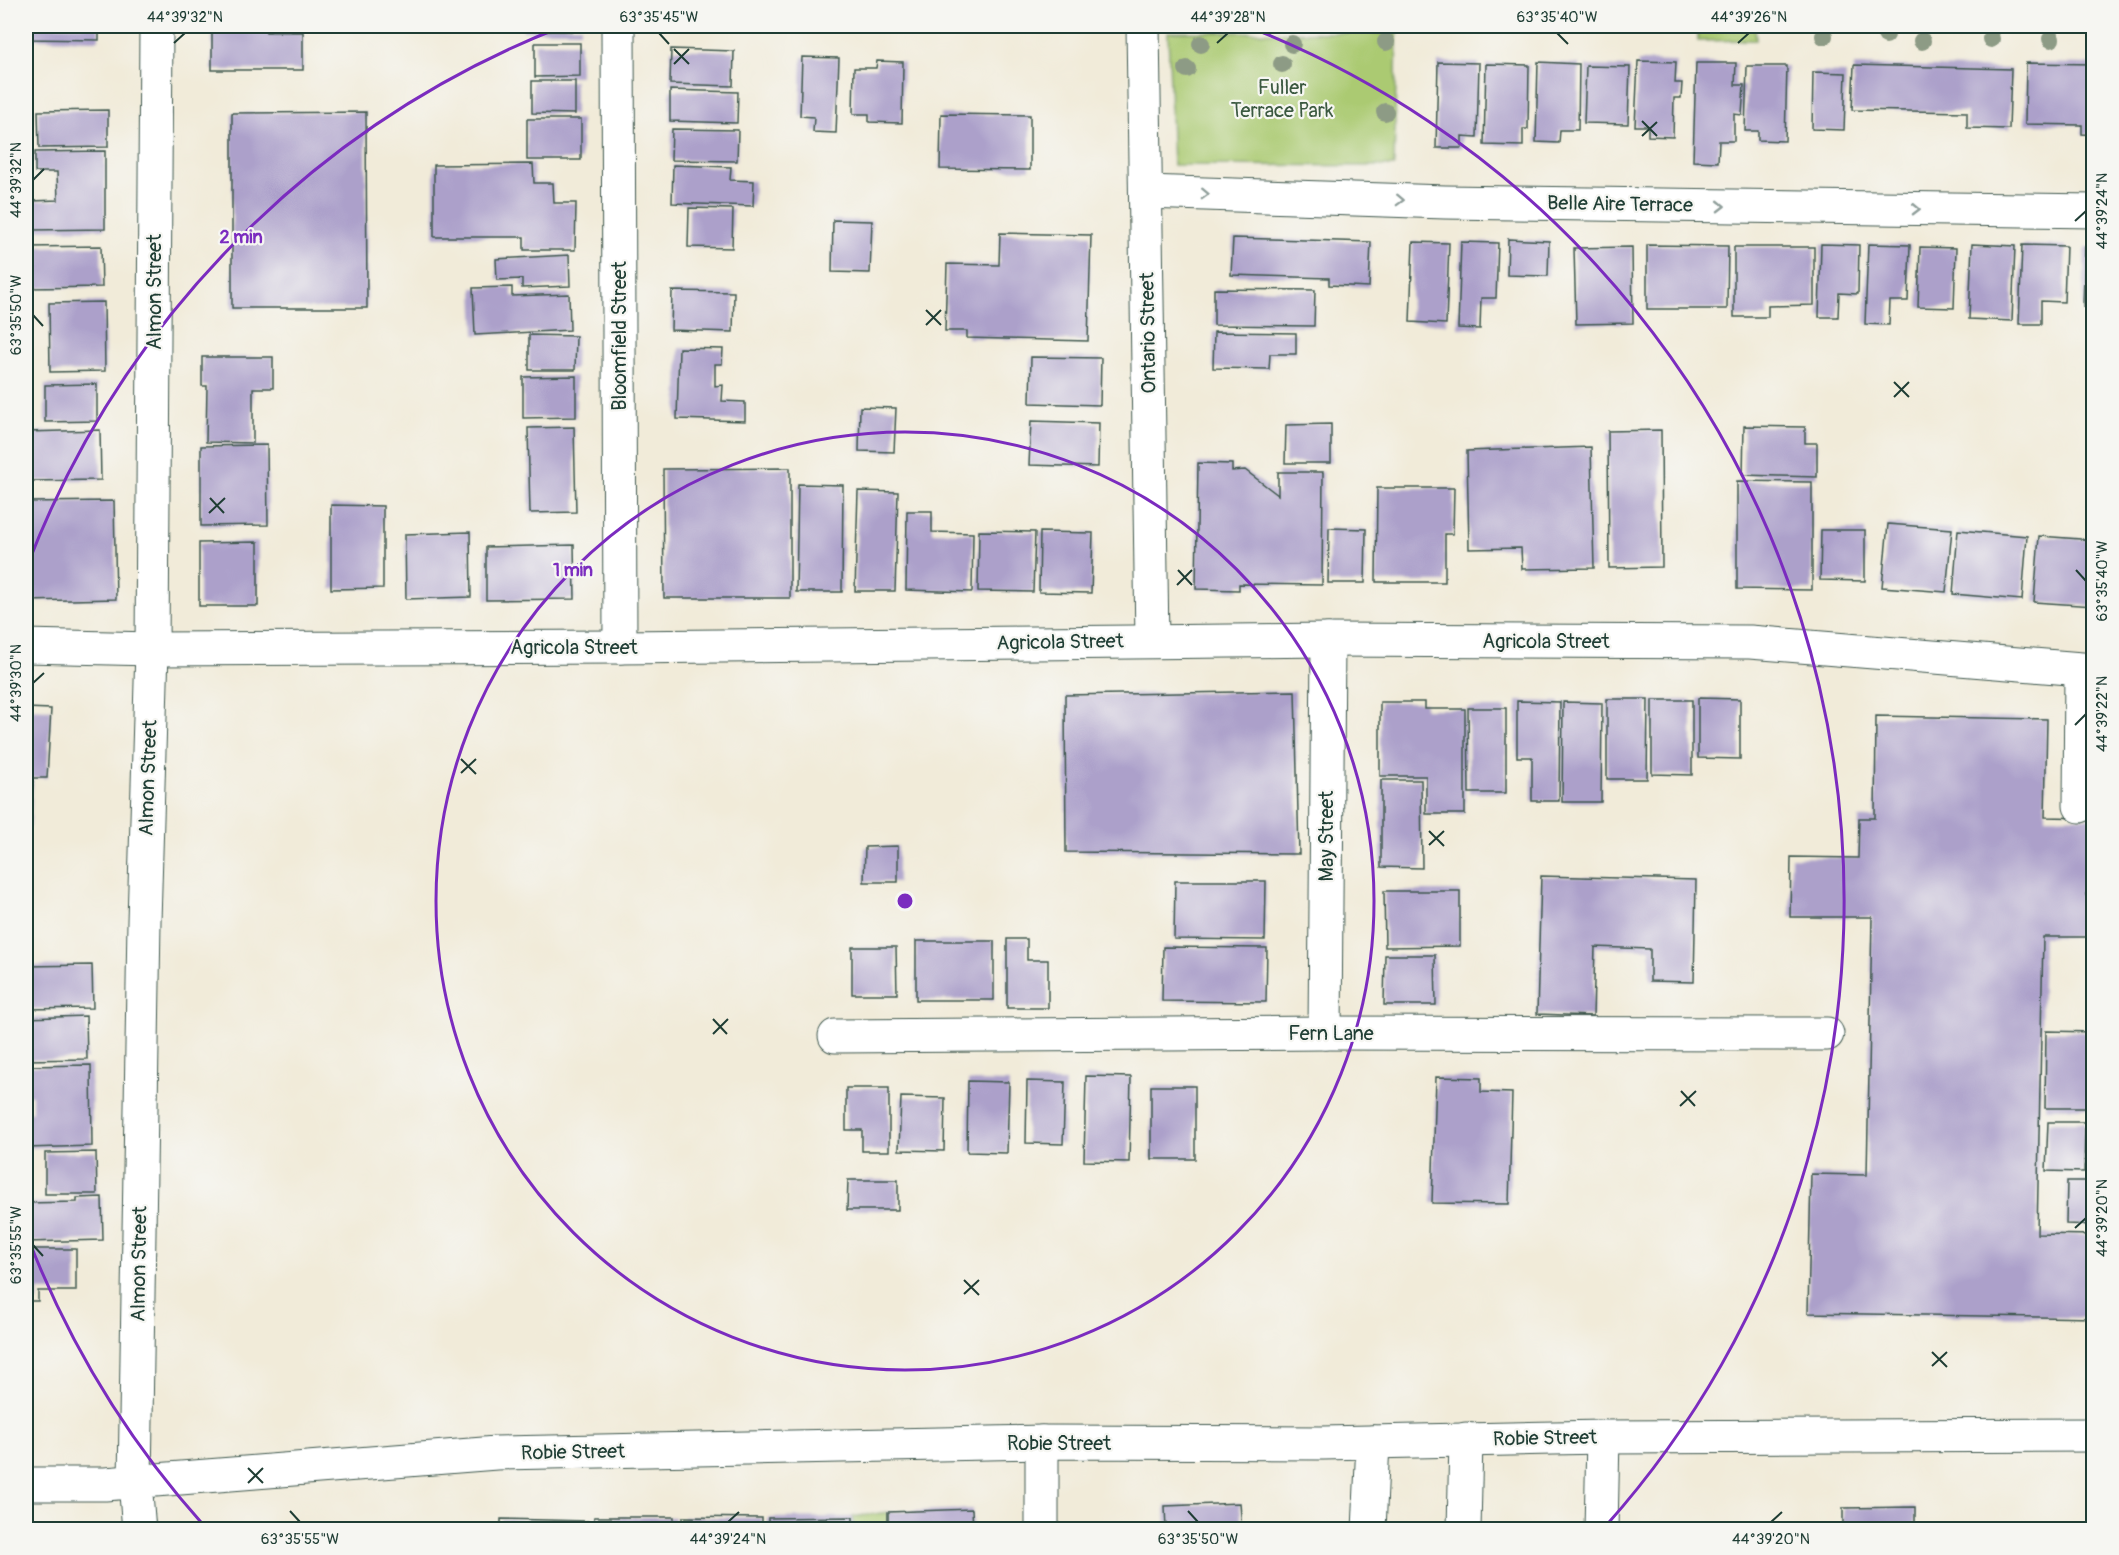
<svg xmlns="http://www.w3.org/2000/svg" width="2119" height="1555" font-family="Pangolin,sans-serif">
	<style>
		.green { fill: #abca72; stroke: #658453; stroke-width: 1.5 }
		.building { fill: #aca0ca }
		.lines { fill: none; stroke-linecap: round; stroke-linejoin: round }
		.minor-casing { stroke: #3e574d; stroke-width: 35 }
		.major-casing { stroke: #3e574d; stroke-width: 35 }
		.minor { stroke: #fff; stroke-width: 33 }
		.major { stroke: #fff; stroke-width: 33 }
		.tree { fill: #8d9b85 }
		.oneway { stroke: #8f9e9a }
		.ticks { fill: none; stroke: #1f3d34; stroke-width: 2 }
		.ring { fill: none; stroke: #7b2cbf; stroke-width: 3 }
		.labels { text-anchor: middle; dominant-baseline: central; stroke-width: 4.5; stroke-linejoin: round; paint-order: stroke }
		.park-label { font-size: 20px; fill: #3b5940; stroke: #f6f6f2 }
		.street-label { font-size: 20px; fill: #1f3d34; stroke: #f6f6f2 }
		.centre { fill: #7b2cbf; stroke: #f6f6f2; stroke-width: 3 }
		.ring-label { font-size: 18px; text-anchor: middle; font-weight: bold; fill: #7b2cbf; stroke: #f6f6f2; stroke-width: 4.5; stroke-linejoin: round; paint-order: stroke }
		.neatline { fill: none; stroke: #1f3d34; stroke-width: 2 }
		.ticks-label { font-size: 15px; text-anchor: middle; fill: #1f3d34 }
	</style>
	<rect width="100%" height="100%" fill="#f6f6f2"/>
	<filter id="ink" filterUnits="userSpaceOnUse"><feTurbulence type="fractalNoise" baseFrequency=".0167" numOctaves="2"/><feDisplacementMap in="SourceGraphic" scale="12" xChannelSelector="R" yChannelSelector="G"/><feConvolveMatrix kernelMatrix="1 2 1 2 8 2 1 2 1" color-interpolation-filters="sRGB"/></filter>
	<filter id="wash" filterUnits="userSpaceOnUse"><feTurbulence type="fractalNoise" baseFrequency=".008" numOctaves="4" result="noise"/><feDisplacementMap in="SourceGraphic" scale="24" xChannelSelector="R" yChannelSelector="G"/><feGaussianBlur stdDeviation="1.35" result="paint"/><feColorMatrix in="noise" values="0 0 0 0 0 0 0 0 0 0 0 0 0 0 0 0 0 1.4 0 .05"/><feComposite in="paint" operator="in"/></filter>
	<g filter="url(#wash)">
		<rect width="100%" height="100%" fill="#f1ebd9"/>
		<g class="green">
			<path d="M1698,26H1755L1756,40L1698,41Z"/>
			<path d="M1168,32L1397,33L1394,166L1173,165Z"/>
			<path d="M888,1512V1529H853V1517Z"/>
		</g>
		<g id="blocks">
			<g class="building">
				<path d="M26,26H99V40L26,39Z"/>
				<path d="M212,26H265L266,32H303V70H212Z"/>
				<rect x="523" y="26" width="58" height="5"/>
				<path d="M535,43H580V76L535,77Z"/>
				<path d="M671,49L734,51L733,86L670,84Z"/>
				<path d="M802,57L839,58L836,133L813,132L814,117L800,116Z"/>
				<path d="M877,61L903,62L902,123L869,122V114H853L854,68H876Z"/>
				<path d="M1638,61L1676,62L1675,83H1682L1681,98H1674L1673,137L1648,136V126H1635Z"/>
				<path d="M1438,62L1479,63L1477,137L1462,136V148H1436Z"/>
				<path d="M1538,62L1579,64L1578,130H1560L1559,143L1536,142Z"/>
				<path d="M1696,63H1736L1735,85H1744L1742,115L1734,114V141H1719L1718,162L1693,161Z"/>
				<path d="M2026,63L2094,64V135L2082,134V125L2025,124Z"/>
				<path d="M1486,64L1529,65L1528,129H1523V146L1484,145Z"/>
				<path d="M1854,65L2011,69L2009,129L1967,128V112L1852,110Z"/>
				<path d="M1586,66L1630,67L1628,124L1584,123Z"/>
				<path d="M1747,66H1787L1785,141L1758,140V131H1745Z"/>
				<path d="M1813,72L1846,73L1844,130L1812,129Z"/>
				<path d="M532,81H575V114L532,113Z"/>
				<path d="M670,90L738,92L737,123L670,121Z"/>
				<path d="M108,110V147L39,148L38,111Z"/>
				<path d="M366,112L367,308H232V113Z"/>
				<path d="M941,114L1030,115V170L940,169Z"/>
				<rect x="527" y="119" width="54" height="41"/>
				<path d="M672,129L738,130L737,161L671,160Z"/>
				<path d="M105,151V229L32,230V201L58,200L57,172H35V152Z"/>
				<path d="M533,164L534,183H553L554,203H576L575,250H524V237H434V165Z"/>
				<path d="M673,165L731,167L730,180L754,181L753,206L672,203Z"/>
				<path d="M689,208L733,209L732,248L688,247Z"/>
				<path d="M833,220L872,221L870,273L832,272Z"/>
				<path d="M1000,233L1091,235L1088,341L967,338V331H945L947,264L999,265Z"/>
				<path d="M1233,238L1371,242L1369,287L1329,285V278L1231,275Z"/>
				<path d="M1508,239L1549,241L1548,276L1507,275Z"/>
				<path d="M1413,242L1449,243L1446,324L1410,322Z"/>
				<path d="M1461,242L1498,243L1496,298H1481L1480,329L1458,328Z"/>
				<path d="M1821,244L1859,245L1858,294L1839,293L1838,317H1819Z"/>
				<path d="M1868,244L1910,245L1908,301H1890L1889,325L1865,324Z"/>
				<path d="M1972,244L2015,246L2012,321L1969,319Z"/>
				<path d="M1647,245L1728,246L1727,309H1647Z"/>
				<path d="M2022,245L2066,246L2064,302L2041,301V324H2019Z"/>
				<path d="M101,246L102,287L29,288L28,247Z"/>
				<path d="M1632,247L1633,323L1576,324L1574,248Z"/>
				<path d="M1734,247H1814V305L1768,306V317H1734Z"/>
				<path d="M1920,247L1956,248L1954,308L1918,307Z"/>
				<path d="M2085,247H2094V332H2090L2092,307H2083Z"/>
				<path d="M569,255L570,286L522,288V279L497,280L496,259Z"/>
				<path d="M512,287V296L569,294L570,330L475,335L473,288Z"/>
				<path d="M1214,289L1315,290L1314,326L1214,325Z"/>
				<path d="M672,291L734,292L733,332L671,330Z"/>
				<path d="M104,302L105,371L50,372L49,303Z"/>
				<path d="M1214,332L1296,333V354H1270L1269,369L1213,368Z"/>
				<path d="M529,335L576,336L575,370H529Z"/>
				<path d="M679,348L723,349L722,364H715V386L723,385L722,401L745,402V421L677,419Z"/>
				<path d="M202,357H273V388H253V443L206,442L207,386H202Z"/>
				<path d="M1031,357L1101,358L1100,405L1030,403Z"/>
				<path d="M576,376V417L523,418V377Z"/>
				<path d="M97,384V421L45,422V385Z"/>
				<path d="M860,407L896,408L894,452L859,451Z"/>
				<path d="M1031,421L1099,423L1098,467L1029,465Z"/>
				<path d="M1331,424V463H1285L1286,425Z"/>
				<path d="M1744,426L1805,427V443H1817V477L1743,475Z"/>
				<path d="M574,427L576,512L530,513L528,428Z"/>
				<path d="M100,430L101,480L26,481V432Z"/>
				<path d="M1661,430L1662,567L1609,568L1608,431Z"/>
				<path d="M267,445L268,525L201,526V446Z"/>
				<path d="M1591,447L1594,568L1522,569L1521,548L1469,549L1467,451Z"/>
				<path d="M1198,463L1232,464V471L1245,470L1278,495V472H1323L1322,585L1239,584V590L1196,589Z"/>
				<path d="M790,468V598H664L663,469Z"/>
				<path d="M1737,481L1812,482V590L1737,589Z"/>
				<path d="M798,484L843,485L842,592H796Z"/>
				<path d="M1377,488H1454L1453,534H1445V582H1376Z"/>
				<path d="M858,491L898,492L895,591H855Z"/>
				<path d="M114,501L116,599L26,601V502Z"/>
				<path d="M331,505L383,506V588L331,589Z"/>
				<path d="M907,511H932V532L973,533L972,592L906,590Z"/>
				<path d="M1888,524L1952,529L1946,592L1882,587Z"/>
				<path d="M1329,528L1366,529L1365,583H1328Z"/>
				<path d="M1821,530H1865V581L1820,580Z"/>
				<path d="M1958,530L2027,536L2022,600L1953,594Z"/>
				<path d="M979,531L1035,532L1033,592L978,591Z"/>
				<path d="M470,532L471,597L406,599L405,534Z"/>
				<path d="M1040,532L1093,533L1091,593L1039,592Z"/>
				<path d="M2039,536L2094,540V606L2034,602Z"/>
				<path d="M258,542V606H199V543Z"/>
				<path d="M574,545L575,599L486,600V547Z"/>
				<path d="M1295,691L1299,854L1066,852L1065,695Z"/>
				<path d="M1698,698L1740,699V759L1698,758Z"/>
				<path d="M1607,699H1648L1647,779H1607Z"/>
				<path d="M1652,700H1692V775L1652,774Z"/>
				<path d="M1517,701L1560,702L1559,801H1532V757H1517Z"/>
				<path d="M1380,702H1425V709H1465V814H1426V776H1380Z"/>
				<path d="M1563,702L1602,703L1601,802H1562Z"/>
				<path d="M26,708L51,709L47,778H33L30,827H26Z"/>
				<path d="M1468,708H1506V793H1469Z"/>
				<path d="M1876,716L2047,719L2045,817L2094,818V893H2087V937H2043L2037,1234L2094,1235V1318L1808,1313L1811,1174L1867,1175L1872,917H1790L1791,857L1858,858L1859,818H1875Z"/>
				<path d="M1381,780H1421L1422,868L1381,867Z"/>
				<path d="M898,846V882H864L865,847Z"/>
				<path d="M1541,876L1696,880L1694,982L1650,981V949L1595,947L1593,1016L1537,1014Z"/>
				<path d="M1175,881H1266L1265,940L1174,939Z"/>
				<path d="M1384,891H1460V946L1385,947Z"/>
				<path d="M1007,939H1027V960H1048V1008H1007Z"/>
				<rect x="916" y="941" width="78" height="59"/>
				<path d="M852,947H896L897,994H852Z"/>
				<path d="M1163,947L1267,948L1266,1002L1162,1001Z"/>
				<path d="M1385,955H1435L1436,1005H1384Z"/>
				<path d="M92,965L93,1008L26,1009V966Z"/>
				<path d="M86,1016L87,1059L26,1060V1018Z"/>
				<path d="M2046,1031L2094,1032V1108H2045Z"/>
				<path d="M91,1065L92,1146L26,1148V1112H32V1095H26V1066Z"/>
				<path d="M1086,1076L1131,1077L1129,1162L1084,1161Z"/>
				<path d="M1436,1077L1481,1078V1092L1512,1093L1509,1204L1432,1203Z"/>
				<path d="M968,1081L1009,1082L1007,1153L967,1152Z"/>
				<path d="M1027,1081L1065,1082L1063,1144L1026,1143Z"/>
				<rect x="1151" y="1086" width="44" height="73"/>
				<path d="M846,1088H889V1151H862V1130H846Z"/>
				<path d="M901,1097L945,1098L944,1151L899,1150Z"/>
				<path d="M2048,1122H2085L2084,1172L2046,1171Z"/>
				<path d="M96,1152L97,1194H45V1153Z"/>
				<path d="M848,1180H898V1210H847Z"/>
				<path d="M2067,1181H2094V1225L2066,1224Z"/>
				<path d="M102,1197L103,1240L26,1242V1203L77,1202V1198Z"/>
				<path d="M26,1249H76V1291H38V1301H26Z"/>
				<path d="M1240,1503L1242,1530H1166L1165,1506Z"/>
				<path d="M1915,1507V1530H1843V1508Z"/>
				<path d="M972,1509L973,1530H888V1512Z"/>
				<rect x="594" y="1517" width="80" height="13"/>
				<path d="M683,1517L762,1518V1530H683Z"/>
				<path d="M853,1517V1530H768V1518Z"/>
				<path d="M501,1519L588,1521V1530H501Z"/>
			</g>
		</g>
	</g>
	<g filter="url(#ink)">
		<use href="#blocks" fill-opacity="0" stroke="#3e574d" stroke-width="1.5"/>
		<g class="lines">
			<g class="minor-casing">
				<g id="minor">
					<path d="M618,26L620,647"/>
					<path d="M1143,26L1152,641"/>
					<path d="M1146,192L1445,202L2094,211"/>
					<path d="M26,646L152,649L620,647L1328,640L1750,642L2094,670"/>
					<path d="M2080,806L2081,670"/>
					<path d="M1325,1033L1328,640"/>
					<path d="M835,1036L1325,1033L1827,1034"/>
					<path d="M139,1530L135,1482L144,921L152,649L156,26"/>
					<path d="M1042,1530V1442"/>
					<path d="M1369,1530L1373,1442"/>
					<path d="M1464,1530L1466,1439"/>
					<path d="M1601,1530L1603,1437"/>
				</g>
			</g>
			<g class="major-casing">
				<path id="major" d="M26,1484H105L496,1453L1042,1442L1323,1443L1603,1437L2094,1435"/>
			</g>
			<use href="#minor" class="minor"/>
			<use href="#major" class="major"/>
		</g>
		<g class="tree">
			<circle cx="1886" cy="35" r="9"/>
			<circle cx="1824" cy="36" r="9"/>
			<circle cx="1991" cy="39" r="9"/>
			<circle cx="2051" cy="39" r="9"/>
			<circle cx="1922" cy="41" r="9"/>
			<circle cx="1386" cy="42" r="9"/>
			<circle cx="1201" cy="44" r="9"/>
			<circle cx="1292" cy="44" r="9"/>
			<circle cx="1282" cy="64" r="9"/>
			<circle cx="1187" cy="69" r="9"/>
			<circle cx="1385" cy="112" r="9"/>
		</g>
		<defs><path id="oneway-chevron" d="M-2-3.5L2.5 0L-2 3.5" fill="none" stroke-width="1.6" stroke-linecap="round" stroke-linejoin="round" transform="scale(1.5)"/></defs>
		<g class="oneway">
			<use href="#oneway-chevron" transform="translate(1205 194) rotate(2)"/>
			<use href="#oneway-chevron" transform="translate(1400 200) rotate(2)"/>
			<use href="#oneway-chevron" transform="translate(1721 206) rotate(1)"/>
			<use href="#oneway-chevron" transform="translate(1916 209) rotate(1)"/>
		</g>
	</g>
	<path class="ticks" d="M659,33L669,44M1557,33L1568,44M174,43L185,33M1217,43L1228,33M1738,43L1749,33M674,49L689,64M674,64L689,49M1642,121L1657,136M1642,136L1657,122M33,180L44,169M2075,221L2086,211M926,310L941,325M33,315L43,326M926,325L941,310M1894,382L1909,397M1894,397L1909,382M210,498L224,513M209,513L225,498M1178,570L1192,585M2076,570L2086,581M1177,585L1192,570M33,683L44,673M2075,725L2086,714M461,759L476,774M461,773L476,759M1429,831L1444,846M1429,845L1444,831M713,1019L727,1034M713,1034L728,1019M1681,1091L1695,1106M1680,1106L1696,1091M2075,1228L2086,1218M33,1245L43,1256M964,1280L979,1295M964,1294L979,1280M1932,1352L1947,1367M1932,1366L1947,1352M248,1468L263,1483M248,1483L263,1468M290,1511L300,1522M1188,1511L1198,1522M728,1522L739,1512M1771,1522L1782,1512"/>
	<g class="ring">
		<circle cx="905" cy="901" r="469"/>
		<path d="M207 1529A939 939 0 0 1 28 1238M28 564A939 939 0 0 1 561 27M1249 27A939 939 0 0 1 1603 1529"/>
	</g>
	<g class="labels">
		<g class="park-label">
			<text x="1282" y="87">Fuller<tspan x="1282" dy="23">Terrace Park</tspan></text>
		</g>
		<g class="street-label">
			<text transform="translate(1620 204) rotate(1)">Belle Aire Terrace</text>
			<text transform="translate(154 292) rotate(-90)">Almon Street</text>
			<text transform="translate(1148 333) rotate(-91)">Ontario Street</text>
			<text transform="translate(619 336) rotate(-90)">Bloomfield Street</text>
			<text x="1546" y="641">Agricola Street</text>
			<text transform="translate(1060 642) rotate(-1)">Agricola Street</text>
			<text x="574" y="647">Agricola Street</text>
			<text transform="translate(148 778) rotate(-88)">Almon Street</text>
			<text transform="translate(1326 836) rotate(-90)">May Street</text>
			<text x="1331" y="1033">Fern Lane</text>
			<text transform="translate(139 1264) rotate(-89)">Almon Street</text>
			<text transform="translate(1545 1438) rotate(-1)">Robie Street</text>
			<text x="1059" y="1443">Robie Street</text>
			<text transform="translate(573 1452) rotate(-1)">Robie Street</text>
		</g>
	</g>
	<circle cx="905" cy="901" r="9" class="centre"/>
	<g class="ring-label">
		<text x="241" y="243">2 min</text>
		<text x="573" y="576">1 min</text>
	</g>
	<rect width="2119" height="1555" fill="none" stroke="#f6f6f2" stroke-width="66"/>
	<rect x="33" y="33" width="2053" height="1489" class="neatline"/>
	<g class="ticks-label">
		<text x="185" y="22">44°39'32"N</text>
		<text x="659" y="22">63°35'45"W</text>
		<text x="1228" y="22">44°39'28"N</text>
		<text x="1557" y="22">63°35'40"W</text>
		<text x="1749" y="22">44°39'26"N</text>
		<text transform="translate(16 180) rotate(-90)" y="5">44°39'32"N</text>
		<text transform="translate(2102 211) rotate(-90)" y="5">44°39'24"N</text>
		<text transform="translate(16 315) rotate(-90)" y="5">63°35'50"W</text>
		<text transform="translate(2102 581) rotate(-90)" y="5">63°35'40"W</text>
		<text transform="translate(16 683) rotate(-90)" y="5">44°39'30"N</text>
		<text transform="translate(2102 714) rotate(-90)" y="5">44°39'22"N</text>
		<text transform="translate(2102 1218) rotate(-90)" y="5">44°39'20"N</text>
		<text transform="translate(16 1245) rotate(-90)" y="5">63°35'55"W</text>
		<text x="300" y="1544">63°35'55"W</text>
		<text x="728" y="1544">44°39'24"N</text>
		<text x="1198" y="1544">63°35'50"W</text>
		<text x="1771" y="1544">44°39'20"N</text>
	</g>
</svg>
